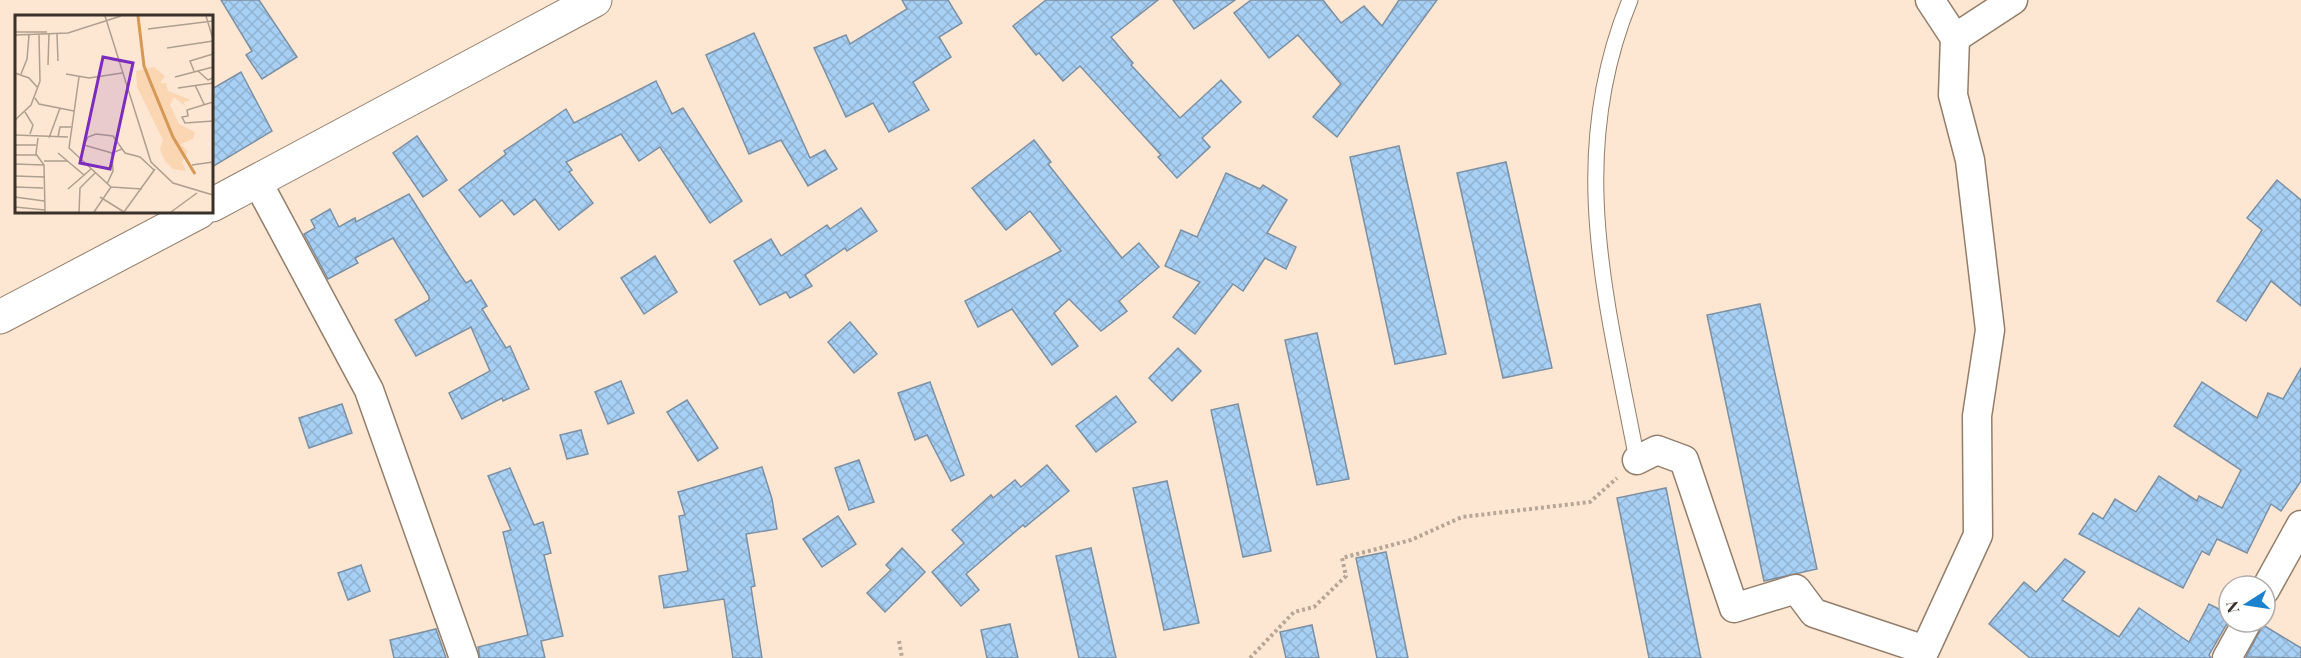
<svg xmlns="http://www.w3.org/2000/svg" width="2301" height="658" font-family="'Playfair Display',serif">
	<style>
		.building { fill: url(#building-cross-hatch); stroke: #7c90a3; stroke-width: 1.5 }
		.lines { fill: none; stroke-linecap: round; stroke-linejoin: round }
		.lane-casing { stroke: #927e6b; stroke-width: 17 }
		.street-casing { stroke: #927e6b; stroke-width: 31 }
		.secondary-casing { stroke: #927e6b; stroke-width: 35 }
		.path { stroke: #b7a696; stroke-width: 4; stroke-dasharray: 3 3; stroke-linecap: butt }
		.lane { stroke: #fff; stroke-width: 15 }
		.street { stroke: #fff; stroke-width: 28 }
		.secondary { stroke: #fff; stroke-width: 33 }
		.inset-river { fill: none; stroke: #d69857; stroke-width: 3 }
		.inset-road { fill: none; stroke: #af9f8f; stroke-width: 1.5 }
		.view { fill: #7b2cbf; fill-opacity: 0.15; stroke: #7b2cbf; stroke-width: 3 }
		.inset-edge { fill: none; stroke: #3a322a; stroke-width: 3 }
	</style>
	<defs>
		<pattern id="building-cross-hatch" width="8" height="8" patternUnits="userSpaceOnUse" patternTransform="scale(1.5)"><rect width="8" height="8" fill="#a8d0f5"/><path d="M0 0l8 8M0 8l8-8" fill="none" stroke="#91b3d2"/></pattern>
	</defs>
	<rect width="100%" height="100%" fill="#fde7d2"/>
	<g class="building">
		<path d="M221,0H259L297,57L262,79L246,55L252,51Z"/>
		<path d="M902,0H948L962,23L939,37L951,57L913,82L929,110L889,132L873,103L846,117L814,48L846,35L850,44L907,9Z"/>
		<path d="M1046,0H1158L1111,37L1133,63L1131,65L1180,118L1221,80L1241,102L1202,138L1210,147L1177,178L1158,157L1161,155L1080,66L1063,81L1039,53L1036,55L1013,26Z"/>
		<path d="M1173,0H1235L1194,29Z"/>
		<path d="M1251,0H1323L1341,23L1364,6L1382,26L1399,0H1437L1337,137L1313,117L1341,84L1298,35L1269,58L1234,13Z"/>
		<path d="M754,33L810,158L825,150L837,169L808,186L781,140L749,154L706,55Z"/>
		<path d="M241,72L272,131L212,167V89Z"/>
		<path d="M656,81L672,114L683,108L742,201L710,223L660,147L639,161L621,134L566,162L572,170L569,172L593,203L559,230L535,199L514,215L502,200L480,217L459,190L506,154L504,151L566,109L574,123Z"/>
		<path d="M417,136L447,180L423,197L393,153Z"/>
		<path d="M1034,140L1051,162L1048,164L1122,258L1139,243L1159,267L1119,301L1127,311L1101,331L1069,299L1054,313L1078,346L1052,365L1012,309L978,327L965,301L1061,251L1030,211L1006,230L972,188Z"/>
		<path d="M1399,146L1446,354L1395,364L1350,157Z"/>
		<path d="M1506,162L1552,368L1503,378L1457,173Z"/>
		<path d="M1226,173L1260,189L1263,185L1287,200L1267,233L1296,247L1286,269L1265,258L1243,291L1233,284L1195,334L1173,317L1200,282L1165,266L1181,230L1197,237Z"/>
		<path d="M2277,180L2301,200V306L2271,281L2246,321L2217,301L2262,230L2247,218Z"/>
		<path d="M409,194L461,276L466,283L471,280L487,306L482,309L506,348L510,346L529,389L503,401L502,398L462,419L449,393L490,371L471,327L416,356L395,320L429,300V296L393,238L355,258L358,263L328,279L304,234L315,228L311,220L330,209L339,227L355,218L356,222Z"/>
		<path d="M861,208L877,231L847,251L845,248L805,275L812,286L790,298L786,292L760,305L734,261L771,239L781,256L827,225L830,229Z"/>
		<path d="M655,256L677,292L644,314L621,278Z"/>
		<path d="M1760,304L1817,569L1764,581L1707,315Z"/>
		<path d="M850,322L877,354L854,373L828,342Z"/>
		<path d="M1317,333L1349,479L1317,485L1285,340Z"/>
		<path d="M1178,348L1201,371L1172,401L1149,378Z"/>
		<path d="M2301,368V481L2281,511L2271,504L2247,553L2217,539L2209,555L2202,551L2183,588L2079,534L2093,513L2103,519L2115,499L2136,512L2159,476L2197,501L2199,496L2222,508L2241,470L2174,426L2202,382L2257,418L2268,393L2283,399Z"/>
		<path d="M621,381L634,413L608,424L595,392Z"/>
		<path d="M930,382L964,475L951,481L927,435L915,440L898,393Z"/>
		<path d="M1116,396L1136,422L1096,452L1076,426Z"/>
		<path d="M687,400L718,448L698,461L667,412Z"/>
		<path d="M342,404L352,433L309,448L299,418Z"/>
		<path d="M1238,404L1271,551L1243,557L1211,410Z"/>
		<path d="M581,430L588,454L567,459L560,435Z"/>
		<path d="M859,460L874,502L849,510L835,468Z"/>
		<path d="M1047,465L1069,491L1025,527L1023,525L966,574L979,590L961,606L932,572L964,543L952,530L991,495L993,498L1015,480L1021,487Z"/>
		<path d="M762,467L772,499L777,529L746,534L755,586L751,587L762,658H733L724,599L664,608L659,576L688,571L679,516L685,515L678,492Z"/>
		<path d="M510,468L534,525L543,522L551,553L544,555L563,636L541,641L545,658H480L478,647L528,635L503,532L511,530L488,476Z"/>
		<path d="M1167,481L1199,623L1164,630L1133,488Z"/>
		<path d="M1666,488L1700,654L1701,658H1649L1617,498Z"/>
		<path d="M838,516L856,544L822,567L803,539Z"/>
		<path d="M902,548L925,572L885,612L867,593L891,570L886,565Z"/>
		<path d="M1091,548L1116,658H1079L1056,556Z"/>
		<path d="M1386,552L1408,658H1377L1356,558Z"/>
		<path d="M2065,559L2085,572L2062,600L2119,637L2139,608L2189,642L2209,604L2229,614V620L2209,655L2211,658H2030L1989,624L2024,582L2036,592Z"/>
		<path d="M361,565L370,591L348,600L338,573Z"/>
		<path d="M1010,624L1018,658H987L981,630Z"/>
		<path d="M1312,625L1319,658H1286L1280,632Z"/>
		<path d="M2263,625L2301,648V658L2246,657Z"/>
		<path d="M436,629L446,658H394L390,640Z"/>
	</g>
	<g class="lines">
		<g class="lane-casing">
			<path id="lane" d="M1630,0C1565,158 1607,301 1637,460"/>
		</g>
		<g class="street-casing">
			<g id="street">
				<path d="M1930,0L1955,38L2013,0"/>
				<path d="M257,181L369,390L464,658"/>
				<path d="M1637,460L1657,450L1684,460L1734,608L1796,589L1814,613L1925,650L1978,535L1977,416L1990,330L1970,160L1953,95L1955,38"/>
				<path d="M2265,590L2301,525"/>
				<path d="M2227,658L2247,622"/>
			</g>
		</g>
		<g class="secondary-casing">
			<g id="secondary">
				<path d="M212,205L595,0"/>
				<path d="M0,317L199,212"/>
			</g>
		</g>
		<g class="path">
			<path d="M899,641L902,658"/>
			<path d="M1250,658L1294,612L1314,607L1346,576L1342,558L1411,540L1462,517L1590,502L1617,478"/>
		</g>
		<use href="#lane" class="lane"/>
		<use href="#street" class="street"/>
		<use href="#secondary" class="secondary"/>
	</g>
	<g transform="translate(15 15)">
		<rect width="198" height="198" fill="#fde7d2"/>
		<path d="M139,52L150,61L145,68H151L153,76L176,85L169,87L170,91L159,82L155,90L164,109L180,117L178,124L166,129L173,137L167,147L171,156L158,154L150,146L145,134L148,125L122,72L121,56Z" fill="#fad6b3"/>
		<path class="inset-river" d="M123,1L129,51L137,71L158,122L180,159"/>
		<path class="inset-road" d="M90,1L136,147L158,168L198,180M191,1L198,24M133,14L198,6M0,17H32M42,19L43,46M0,20L53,18L106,1M152,33L198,26M33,50L34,19M179,56L175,46L198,39M183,56L193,65L198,63M0,58L14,63L22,72M6,59L12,44L14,20M51,59L74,63L107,58M64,62L54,133L96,172L127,174M160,62L198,52M180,70L189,89M163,73L198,68M20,83L24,89L59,96M198,87L172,95L173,101L167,102L170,108L198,106M10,97L18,110L15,119M0,105L16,90L25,66L24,20M0,120L53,122M43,122L45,112H56M23,123L21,139L29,150L30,197M34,123L45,93M0,130H21M43,138L69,160M97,138L69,130L73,122L81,119L98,121L110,138L125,142L139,155M0,140H22M29,146H53M0,149L29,150M177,150L198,147M0,161L30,162M92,169L98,156L97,138L107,134M0,172L28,173M53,174L76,154M0,182L29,186M85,182L109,197M0,192L30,195M64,197L65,173L80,158M79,197L96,172M109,197L140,154M156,197L182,178"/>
		<path class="view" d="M88,42L118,48L95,154L65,148Z"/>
		<rect width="198" height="198" class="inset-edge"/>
	</g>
	<g transform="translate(2247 604) rotate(258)"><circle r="28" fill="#ffffff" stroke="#b0adaa" stroke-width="1.5"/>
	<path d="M0-4.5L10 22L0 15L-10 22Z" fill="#1c82cd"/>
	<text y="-9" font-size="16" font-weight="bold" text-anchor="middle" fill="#3a322a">N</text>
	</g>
</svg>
